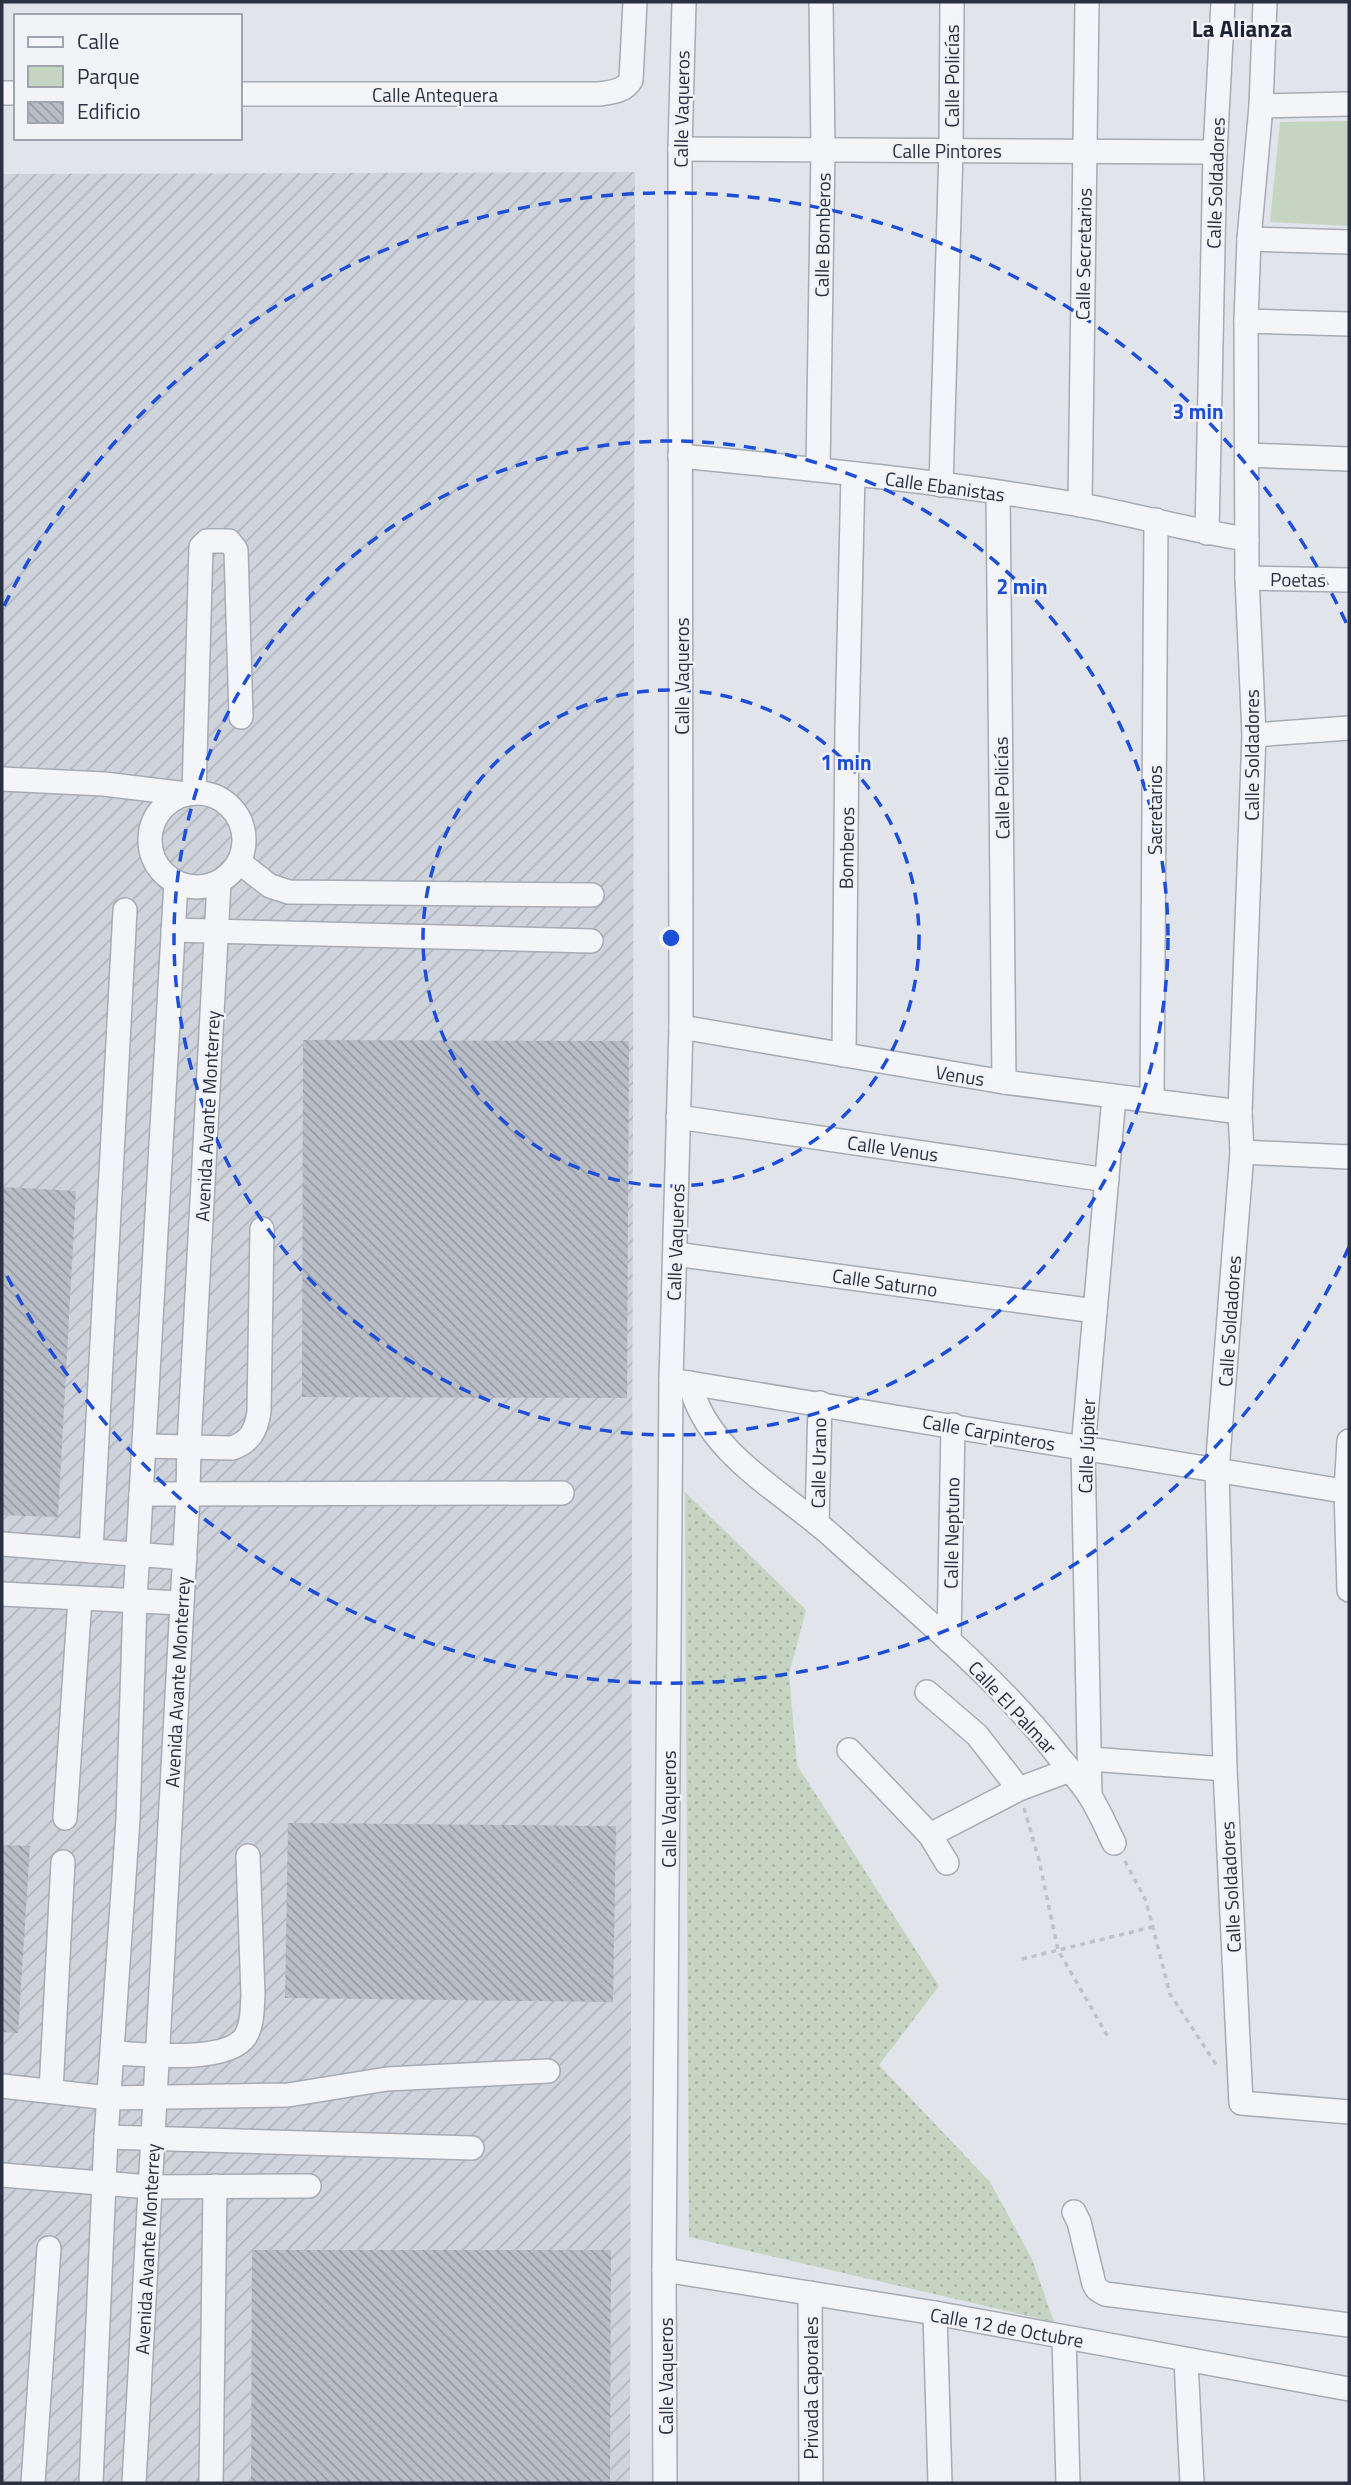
<svg xmlns="http://www.w3.org/2000/svg" width="1351" height="2485" font-family="'Titillium Web',sans-serif">
	<style>
		.industrial { fill: url(#industrial-furrows) }
		.grass { fill: url(#grass-dots) }
		.park { fill: #c6d4c2 }
		.building { fill: url(#building-back-hatch) }
		.lines { fill: none; stroke-linecap: round; stroke-linejoin: round }
		.minor-casing { stroke: #a6abb4; stroke-width: 26 }
		.path { stroke: #bfc2c9; stroke-width: 3.5; stroke-dasharray: 5 5; stroke-linecap: butt }
		.minor { stroke: #f4f5f8; stroke-width: 23 }
		.ring { fill: none; stroke: #1d4ed8; stroke-width: 3.5; stroke-dasharray: 12 9 }
		.labels { text-anchor: middle; dominant-baseline: central; stroke-width: 5; stroke-linejoin: round; paint-order: stroke }
		.street-label { font-size: 19px; fill: #293142; stroke: #f1f3f7 }
		.quarter-label { font-size: 23px; font-weight: bold; fill: #1c2233; stroke: #f1f3f7 }
		.centre { fill: #1d4ed8; stroke: #f1f3f7; stroke-width: 3.5 }
		.ring-label { font-size: 21px; text-anchor: middle; font-weight: bold; fill: #1d4ed8; stroke: #f1f3f7; stroke-width: 5; stroke-linejoin: round; paint-order: stroke }
	</style>
	<defs>
		<pattern id="industrial-furrows" width="10" height="10" patternUnits="userSpaceOnUse" patternTransform="scale(1.75)"><rect width="10" height="10" fill="#cfd3dc"/><path d="M-1 1l2-2M0 10L10 0M9 11l2-2" fill="none" stroke="#b2b6be"/></pattern>
		<pattern id="grass-dots" width="8" height="8" patternUnits="userSpaceOnUse" patternTransform="scale(1.75)"><rect width="8" height="8" fill="#c6d4c2"/><path d="M2 2h.1M6 6h.1" fill="none" stroke="#aab6a8" stroke-width="1.8" stroke-linecap="round"/></pattern>
		<pattern id="building-back-hatch" width="6" height="6" patternUnits="userSpaceOnUse" patternTransform="scale(1.75)"><rect width="6" height="6" fill="#b9bdc7"/><path d="M-1 5l2 2M0 0l6 6M5-1l2 2" fill="none" stroke="#969aa3"/></pattern>
	</defs>
	<rect width="100%" height="100%" fill="#e1e4ea"/>
	<path class="industrial" d="M635,172L630,2483H2V174Z"/>
	<path class="grass" d="M685,1492L806,1610L789,1674L797,1765L939,1986L879,2065L990,2182L1032,2259L1054,2322L689,2237Z"/>
	<path class="park" d="M1349,121V226L1270,222L1280,122Z"/>
	<g class="building">
		<path d="M303,1040L629,1041L627,1398L302,1397Z"/>
		<path d="M2,1187L76,1191L58,1517L2,1515Z"/>
		<path d="M288,1823L616,1826L613,2002L285,1998Z"/>
		<path d="M2,1845L30,1846L18,2033L2,2032Z"/>
		<path d="M252,2250H611L610,2483H251Z"/>
	</g>
	<g class="lines">
		<g class="minor-casing">
			<g id="minor">
				<path d="M1265,2L1261,106L1249,239L1246,321L1247,578L1254,735L1240,1112L1242,1152L1217,1470L1225,1769L1241,2103L1349,2112"/>
				<path d="M2,93H16"/>
				<path d="M240,94H600C612,92 625,91 631,80L635,2"/>
				<path d="M1261,106L1349,104"/>
				<path d="M680,149L1215,152"/>
				<path d="M1249,239L1349,242"/>
				<path d="M1246,321L1349,324"/>
				<path d="M1248,455L1349,459"/>
				<path d="M680,456C814,469 948,482 1081,505C1136,515 1191,531 1247,539"/>
				<path d="M818,469L823,149L821,2"/>
				<path d="M941,485L951,150L952,2"/>
				<path d="M998,493L1004,1082"/>
				<path d="M1080,505L1087,2"/>
				<path d="M1207,533L1215,152L1223,2"/>
				<path d="M1247,578L1349,580"/>
				<path d="M1254,735L1349,728"/>
				<path d="M2,779L104,784L186,794"/>
				<path d="M194,793L201,547L207,541H229L236,550L241,717"/>
				<circle cx="197" cy="840" r="47"/>
				<path d="M239,862L270,886L289,892L592,895"/>
				<path d="M173,930L591,941"/>
				<path d="M681,1027L1004,1082L1240,1112"/>
				<path d="M844,1055L847,729L853,474"/>
				<path d="M1152,1100L1156,520"/>
				<path d="M678,1117L1107,1180"/>
				<path d="M1242,1152L1349,1157"/>
				<path d="M675,1254L1095,1311"/>
				<path d="M671,1380L1349,1492"/>
				<path d="M690,1383C706,1453 782,1491 832,1536C910,1607 995,1674 1060,1758C1070,1770 1081,1782 1090,1796C1099,1810 1106,1827 1114,1843"/>
				<path d="M1349,1441L1346,1491L1349,1590"/>
				<path d="M145,1446L232,1448C250,1442 256,1431 259,1412L262,1229"/>
				<path d="M141,1494L562,1493"/>
				<path d="M817,1523L820,1403"/>
				<path d="M2,1544L185,1558"/>
				<path d="M91,1551L125,910"/>
				<path d="M2,1594L181,1603"/>
				<path d="M949,1641L953,1425"/>
				<path d="M927,1692L977,1735L1019,1789"/>
				<path d="M849,1750L930,1835L947,1863"/>
				<path d="M1090,1759L1225,1769"/>
				<path d="M1090,1796L1083,1448L1114,1097"/>
				<path d="M65,1818L80,1599"/>
				<path d="M930,1835L1019,1789L1070,1770"/>
				<path d="M113,2053C143,2054 226,2064 245,2037C253,2025 252,2008 253,1995L248,1856"/>
				<path d="M2,2086L109,2098L288,2095L387,2079L548,2071"/>
				<path d="M51,2091L63,1862"/>
				<path d="M106,2137L472,2148"/>
				<path d="M2,2175L150,2187L309,2186"/>
				<path d="M1074,2212L1079,2222L1094,2284L1097,2289L1105,2294L1349,2325"/>
				<path d="M664,2270L935,2313L1349,2389"/>
				<path d="M810,2293L811,2483"/>
				<path d="M935,2313L940,2483"/>
				<path d="M1064,2337L1068,2483"/>
				<path d="M1186,2360L1192,2483"/>
				<path d="M33,2483L49,2248"/>
				<path d="M91,2483L106,2137L128,1819L135,1601L176,882"/>
				<path d="M134,2483L188,1495L189,1446L219,882"/>
				<path d="M211,2483L215,2186"/>
				<path d="M665,2483L664,2270L671,1380L681,1027L680,149L684,2"/>
			</g>
		</g>
		<g class="path">
			<path d="M1024,1808L1039,1860L1058,1950L1108,2037"/>
			<path d="M1125,1861L1146,1901L1170,1994L1217,2066"/>
			<path d="M1022,1959L1152,1927"/>
		</g>
		<use href="#minor" class="minor"/>
	</g>
	<g class="ring">
		<circle cx="671" cy="938" r="248"/>
		<circle cx="671" cy="938" r="497"/>
		<path d="M1349 1247A745 745 0 0 1 4 1270M4 606A745 745 0 0 1 1349 629"/>
	</g>
	<g class="labels">
		<g class="street-label">
			<text transform="translate(951 76) rotate(-90)">Calle Policías</text>
			<text x="435" y="94">Calle Antequera</text>
			<text transform="translate(681 109) rotate(-89)">Calle Vaqueros</text>
			<text x="947" y="150">Calle Pintores</text>
			<text transform="translate(1215 183) rotate(-88)">Calle Soldadores</text>
			<text transform="translate(822 235) rotate(-89)">Calle Bomberos</text>
			<text transform="translate(1083 254) rotate(-89)">Calle Secretarios</text>
			<text transform="translate(945 486) rotate(8)">Calle Ebanistas</text>
			<text transform="translate(1298 579) rotate(1)">Poetas</text>
			<text transform="translate(681 676) rotate(-90)">Calle Vaqueros</text>
			<text transform="translate(1251 755) rotate(-90)">Calle Soldadores</text>
			<text transform="translate(1001 788) rotate(-91)">Calle Policías</text>
			<text transform="translate(1154 810) rotate(-90)">Sacretarios</text>
			<text transform="translate(846 848) rotate(-89)">Bomberos</text>
			<text transform="translate(960 1075) rotate(9)">Venus</text>
			<text transform="translate(207 1116) rotate(-87)">Avenida Avante Monterrey</text>
			<text transform="translate(893 1148) rotate(8)">Calle Venus</text>
			<text transform="translate(675 1242) rotate(-88)">Calle Vaqueros</text>
			<text transform="translate(885 1282) rotate(8)">Calle Saturno</text>
			<text transform="translate(1229 1321) rotate(-86)">Calle Soldadores</text>
			<text transform="translate(989 1432) rotate(10)">Calle Carpinteros</text>
			<text transform="translate(1086 1446) rotate(-88)">Calle Júpiter</text>
			<text transform="translate(818 1463) rotate(-89)">Calle Urano</text>
			<text transform="translate(951 1533) rotate(-89)">Calle Neptuno</text>
			<text transform="translate(177 1682) rotate(-87)">Avenida Avante Monterrey</text>
			<text transform="translate(1013 1707) rotate(47)">Calle El Palmar</text>
			<text transform="translate(668 1809) rotate(-90)">Calle Vaqueros</text>
			<text transform="translate(1230 1887) rotate(-93)">Calle Soldadores</text>
			<text transform="translate(147 2249) rotate(-87)">Avenida Avante Monterrey</text>
			<text transform="translate(1007 2327) rotate(10)">Calle 12 de Octubre</text>
			<text transform="translate(665 2376) rotate(-90)">Calle Vaqueros</text>
			<text transform="translate(810 2388) rotate(-90)">Privada Caporales</text>
		</g>
		<g class="quarter-label">
			<text x="1242" y="28">La Alianza</text>
		</g>
	</g>
	<circle cx="671" cy="938" r="10" class="centre"/>
	<g class="ring-label">
		<text x="1198" y="419">3 min</text>
		<text x="1022" y="594">2 min</text>
		<text x="846" y="770">1 min</text>
	</g>
	<rect width="1351" height="2485" fill="none" stroke="#293142" stroke-width="7"/>
	<rect x="14" y="14" width="228" height="126" fill="#f1f3f7" stroke="#a1a5af" stroke-width="2"/>
	<rect x="28" y="37" width="35" height="10" fill="#f4f5f8" stroke="#a1a5af" stroke-width="2"/>
	<text x="77" y="49" font-size="21" fill="#293142">Calle</text>
	<rect x="28" y="66" width="35" height="21" fill="#c6d4c2" stroke="#a1a5af" stroke-width="2"/>
	<text x="77" y="84" font-size="21" fill="#293142">Parque</text>
	<rect x="28" y="102" width="35" height="21" fill="url(#building-back-hatch)" stroke="#a1a5af" stroke-width="2"/>
	<text x="77" y="119" font-size="21" fill="#293142">Edificio</text>
</svg>
